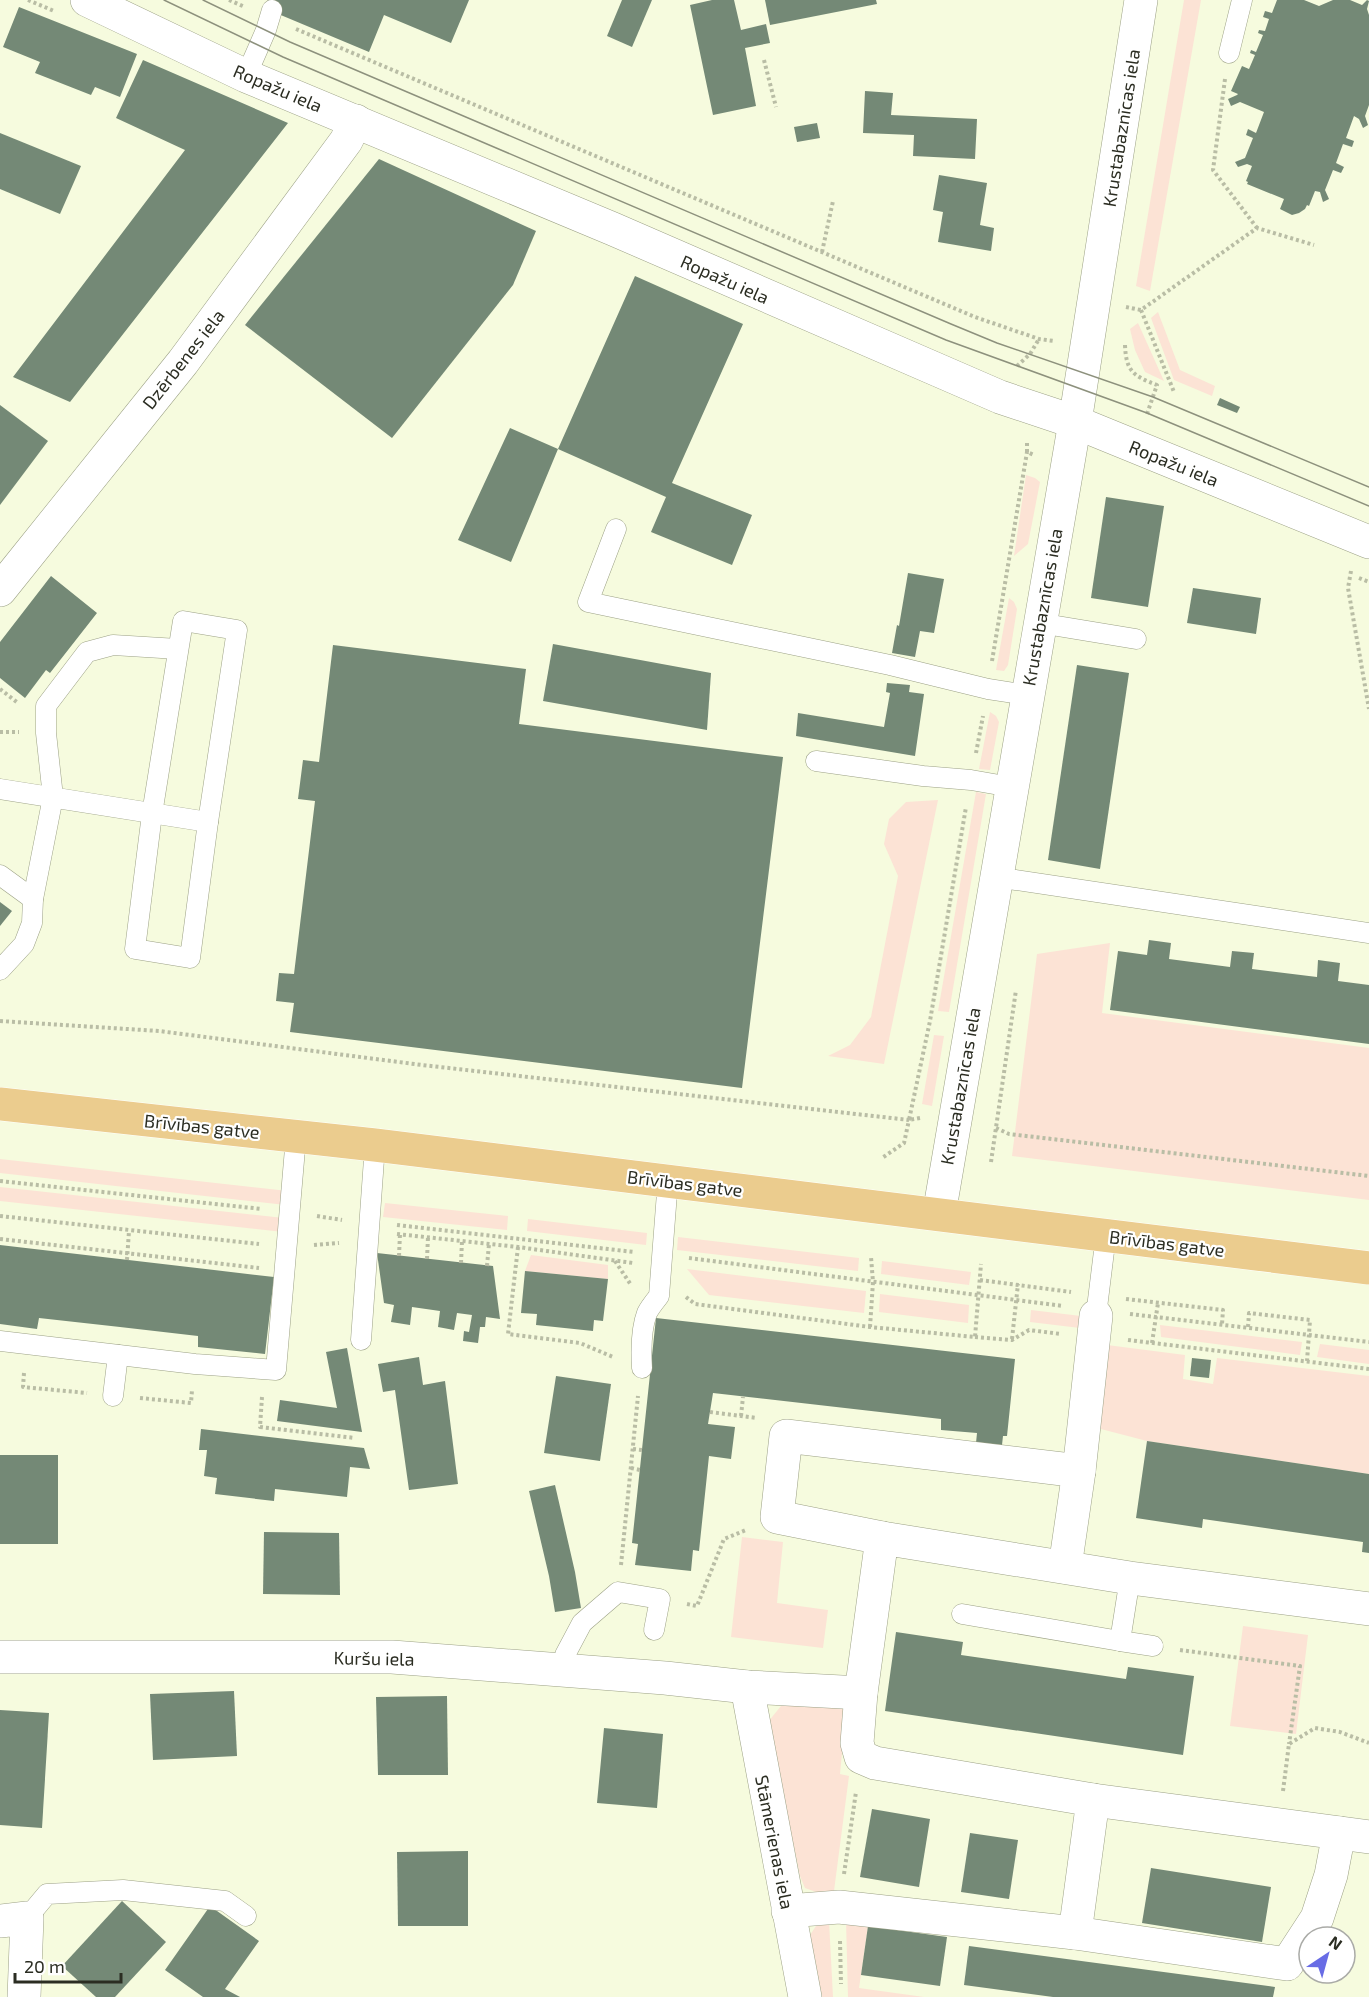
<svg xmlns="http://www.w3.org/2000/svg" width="1369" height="1997" font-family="'Exo 2',sans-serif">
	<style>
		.green { fill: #fce3d5 }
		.building { fill: #748976 }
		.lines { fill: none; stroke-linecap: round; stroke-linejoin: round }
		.service-casing { stroke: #9ca186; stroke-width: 21 }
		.minor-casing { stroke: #9ca186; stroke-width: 34 }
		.tertiary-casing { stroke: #9ca186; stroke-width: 34 }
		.trunk-casing { stroke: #fff; stroke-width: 34 }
		.path { stroke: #b9bda5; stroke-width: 4; stroke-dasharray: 3 3; stroke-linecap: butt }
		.service { stroke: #fff; stroke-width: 20 }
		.minor { stroke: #fff; stroke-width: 33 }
		.tertiary { stroke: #fff; stroke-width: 33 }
		.trunk { stroke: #ebcc8e; stroke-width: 33 }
		.tram { stroke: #8d917d; stroke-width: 1.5 }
		.labels { text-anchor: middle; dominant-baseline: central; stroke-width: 4.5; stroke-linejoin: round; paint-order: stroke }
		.street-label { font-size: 18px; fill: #2b2d22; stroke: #fff }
	</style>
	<rect width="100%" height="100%" fill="#f6fbde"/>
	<g class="green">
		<path d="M1184,0H1201L1150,291L1136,286Z"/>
		<path d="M1158,312L1180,370L1215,386L1212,396L1174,380L1151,318Z"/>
		<path d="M1138,323L1164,381L1145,372L1135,350L1130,329Z"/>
		<path d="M1026,475L1035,478L1040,482L1028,544L1014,556Z"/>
		<path d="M1009,598L1014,602L1017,609L1008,665L1004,671L996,670Z"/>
		<path d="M990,712L996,716L999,722L990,770L979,769Z"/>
		<path d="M976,792L986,794L949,1012L938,1011Z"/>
		<path d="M938,800L884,1064L828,1056L850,1045L871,1017L898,876L884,844L889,819L906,802Z"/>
		<path d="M1110,943L1102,1013L1369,1048V1200L1012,1156L1037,954Z"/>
		<path d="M934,1035L944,1036L932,1106L922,1104Z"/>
		<path d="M0,1159L297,1192L295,1206L0,1173Z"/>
		<path d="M0,1187L293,1219L292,1233L0,1201Z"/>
		<path d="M385,1203L508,1216L507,1230L383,1217Z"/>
		<path d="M528,1219L647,1233L646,1245L527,1231Z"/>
		<path d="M678,1237L859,1258L858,1271L677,1250Z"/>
		<path d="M531,1255L608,1265V1279L525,1271Z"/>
		<path d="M882,1261L971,1272L969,1285L881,1274Z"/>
		<path d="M687,1269L866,1291L864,1313L709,1295Z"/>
		<path d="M880,1294L969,1305L968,1323L879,1312Z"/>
		<path d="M1031,1310L1081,1316L1080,1328L1030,1322Z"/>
		<path d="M1160,1325L1302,1342L1300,1355L1161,1337Z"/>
		<path d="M1320,1344L1369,1350V1364L1317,1357Z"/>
		<path d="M1107,1345L1185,1355L1183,1379L1213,1384L1217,1358L1369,1376V1474L1147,1441L1097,1428Z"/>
		<path d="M742,1537L783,1542L777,1603L828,1610L823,1648L731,1637Z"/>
		<path d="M1243,1626L1308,1635L1296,1734L1230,1726Z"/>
		<path d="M801,1698L847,1701L840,1774L849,1776L834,1891L827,1896L805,1888L800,1876L768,1722L781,1706Z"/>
		<path d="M829,1921L833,1997H822L810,1935L816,1926Z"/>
		<path d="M846,1921L868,1926L859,1988L924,1997H848Z"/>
	</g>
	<g class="building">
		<path d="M268,0H469L451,43L384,15L369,52L264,8Z"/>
		<path d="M622,0H652L632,47L607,36Z"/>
		<path d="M712,0H734L741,30L766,24L770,43L745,48L756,106L713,115L690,5Z"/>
		<path d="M765,0H876L877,4L770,25Z"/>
		<path d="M1277,0H1304L1319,6L1333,0H1350L1362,5L1367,0L1369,1L1367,9L1369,15V105L1365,116L1368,125L1363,128L1359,119L1354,116L1346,138L1354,141L1352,147L1343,144L1336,163L1344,167L1341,173L1333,170L1325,190L1329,199L1323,202L1320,192L1315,191L1309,206L1307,205L1305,209L1299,213L1292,215L1280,209L1284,199L1247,184L1248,182L1246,181L1252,166L1247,164L1238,167L1235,162L1245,158L1253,138L1246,135L1248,129L1256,133L1264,112L1240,102L1231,106L1228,99L1237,95L1238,94L1231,91L1242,66L1249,69L1255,55L1250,53L1251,50L1256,52L1263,35L1258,33L1259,30L1265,31L1269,19L1263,17L1265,11L1272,13Z"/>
		<path d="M19,7L137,54L120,97L95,87L91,95L35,73L40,62L3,47Z"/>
		<path d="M143,60L288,123L70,402L13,377L185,150L116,118Z"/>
		<path d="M865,91L893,93L891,115L977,119L975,159L913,156L914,135L863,133Z"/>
		<path d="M817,123L820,138L797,142L794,127Z"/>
		<path d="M0,133L81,166L60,214L0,189Z"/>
		<path d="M379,159L536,231L513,285L392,438L245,325Z"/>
		<path d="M939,175L987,183L980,225L994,228L991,251L938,242L943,212L933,210Z"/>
		<path d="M635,276L743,324L672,483L752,515L732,565L651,532L666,497L558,449L511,562L458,540L510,428L558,449Z"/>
		<path d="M1220,398L1240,407L1237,413L1217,405Z"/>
		<path d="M0,405L48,441L0,505Z"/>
		<path d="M1106,497L1164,506L1148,607L1091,598Z"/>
		<path d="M908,573L944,579L934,633L920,631L915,657L892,653L897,625L899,626Z"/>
		<path d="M51,576L97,613L50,673L46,670L25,698L0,678V642Z"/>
		<path d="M1193,588L1261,598L1256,634L1187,623Z"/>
		<path d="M553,644L711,673L707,730L543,701Z"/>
		<path d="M333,645L526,669L519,724L783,757L742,1088L290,1032L294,1003L276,1001L279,973L294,974L315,801L298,799L303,760L319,762Z"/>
		<path d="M1077,665L1129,673L1100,869L1048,860Z"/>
		<path d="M887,683L910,685L909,692L924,694L915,756L796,736L798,713L884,727L890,693L886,692Z"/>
		<path d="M0,902L12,911L0,926Z"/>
		<path d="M1149,940L1171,943L1169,959L1230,967L1232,951L1254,953L1252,969L1317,977L1318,960L1340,963L1338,981L1369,985V1044L1110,1010L1118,951L1147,955Z"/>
		<path d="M0,1245L274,1277L265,1354L198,1347V1336L120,1327L39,1318L37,1329L0,1324Z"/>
		<path d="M377,1253L493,1266L500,1319L486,1317L485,1327H480L478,1343L463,1341L464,1331L469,1332L472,1315L457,1313L454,1330L438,1327L440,1311L412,1307L410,1325L391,1322L394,1305L384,1303Z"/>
		<path d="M525,1271L608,1279L603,1321L594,1320L593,1331L536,1325L537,1314L521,1313Z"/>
		<path d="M656,1318L1015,1359L1007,1436H1003L1002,1445L976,1443L977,1433L941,1430V1419L713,1393L708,1424L735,1427L731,1459L709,1456L699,1551L693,1550L691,1571L635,1565L638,1544L632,1543Z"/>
		<path d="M347,1348L362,1432L277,1421L280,1400L337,1408L326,1352Z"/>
		<path d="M419,1357L423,1385L445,1381L458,1484L409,1490L395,1390L383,1392L378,1364Z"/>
		<path d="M1192,1358L1211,1360L1209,1378L1190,1376Z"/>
		<path d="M556,1376L611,1384L600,1461L544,1453Z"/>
		<path d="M201,1429L364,1448L370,1469L350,1467L347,1497L275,1489L274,1501L215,1494L217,1478L204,1476L207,1450H199Z"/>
		<path d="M1147,1441L1369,1474V1553L1362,1552L1363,1542L1203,1519L1202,1528L1136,1518Z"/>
		<rect x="0" y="1455" width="58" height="89"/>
		<path d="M555,1485L575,1572L581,1608L555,1612L549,1576L529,1491Z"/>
		<path d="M264,1532L339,1533L340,1595L263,1594Z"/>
		<path d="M896,1632L963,1642L961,1655L1126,1679L1128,1667L1194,1676L1183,1755L885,1711Z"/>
		<path d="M234,1691L237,1756L153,1760L150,1694Z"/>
		<path d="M447,1696L448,1775H378L376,1697Z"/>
		<path d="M0,1710L49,1713L42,1828L0,1825Z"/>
		<path d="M604,1728L663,1734L657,1808L597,1803Z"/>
		<path d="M872,1809L930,1819L919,1887L860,1877Z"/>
		<path d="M970,1833L1018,1840L1009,1899L961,1892Z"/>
		<path d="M468,1851V1926H398L397,1852Z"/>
		<path d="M1151,1868L1271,1887L1262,1942L1142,1923Z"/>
		<path d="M122,1901L166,1942L115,1997H96L62,1966Z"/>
		<path d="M210,1906L259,1941L225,1989L240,1997H203L165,1970Z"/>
		<path d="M868,1926L947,1937L940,1986L861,1975Z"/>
		<path d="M969,1946L1275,1987L1273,1997H1053L964,1985Z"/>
	</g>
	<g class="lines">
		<g class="service-casing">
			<g id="service">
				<path d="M1229,53L1242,0"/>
				<path d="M246,76L266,30L272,10"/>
				<path d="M616,529L588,602L890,665L988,689L1027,695"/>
				<path d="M183,621L237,630L208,822L190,958L135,949L152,814Z"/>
				<path d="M1039,623L1136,639"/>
				<path d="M816,761L923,776L971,780L1011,787"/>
				<path d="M0,789L208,822"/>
				<path d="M0,875L33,899"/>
				<path d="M996,877L1369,933"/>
				<path d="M0,970L24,944L32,923L33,899L53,797L46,733V706L87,652L113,645L178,649"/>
				<path d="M1096,1316L1106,1235"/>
				<path d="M361,1340L375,1145"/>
				<path d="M0,1341L195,1364L276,1370L296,1137"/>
				<path d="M642,1368C641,1352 641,1329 647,1313C650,1307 655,1301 659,1296L668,1180"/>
				<path d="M113,1396L118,1355"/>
				<path d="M1130,1578L1120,1641L1153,1646"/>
				<path d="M962,1614L1120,1641"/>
				<path d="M565,1655L582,1623L618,1592L660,1599L654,1630"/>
				<path d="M27,1918L47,1894L123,1890L225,1901L246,1916"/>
			</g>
		</g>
		<g class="minor-casing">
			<g id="minor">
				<path d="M0,590L183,362L346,141L356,121"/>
				<path d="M939,1214L1075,422L1141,0"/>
				<path d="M882,1538L777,1517L786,1436L1079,1471"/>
				<path d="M1065,1567L1079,1471L1096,1316"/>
				<path d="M0,1657H392L665,1678L747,1687L861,1693"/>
				<path d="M747,1687L805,1997"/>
				<path d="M1093,1800L1369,1837"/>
				<path d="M788,1911L839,1907L1075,1933L1093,1800L875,1763L861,1757L857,1743L861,1693L882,1538L1130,1578L1369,1609"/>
				<path d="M0,1921L27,1918L24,1997"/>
				<path d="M1075,1933L1287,1964L1317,1918L1331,1875L1339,1833"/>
			</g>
		</g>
		<g class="tertiary-casing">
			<path id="tertiary" d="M87,0L246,76L613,229L1000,397L1075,422L1369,542"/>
		</g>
		<g class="trunk-casing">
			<path id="trunk" d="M0,1104L375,1145L1369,1268"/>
		</g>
		<g class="path">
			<path d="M28,0L54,11"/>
			<path d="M229,0L245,7"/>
			<path d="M296,29L975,317L1039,339L1054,341"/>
			<path d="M764,60L776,107"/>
			<path d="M1225,79L1213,170L1257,228"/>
			<path d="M822,252L833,201"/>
			<path d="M1126,307L1141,310L1257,228L1314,245"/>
			<path d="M1141,310L1174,392"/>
			<path d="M1125,345C1126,371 1133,376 1157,385L1147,414"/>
			<path d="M1017,366L1030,354L1039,339"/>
			<path d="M1027,443V452L1034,455"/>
			<path d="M1351,571L1348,588L1369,709"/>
			<path d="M1359,578L1369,582"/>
			<path d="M992,661L1027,452"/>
			<path d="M0,689L18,703"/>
			<path d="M0,732H19"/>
			<path d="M976,753L983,716"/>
			<path d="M0,1021L159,1031L422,1065L909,1120L904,1143L882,1158"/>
			<path d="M920,1118L909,1120L930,1021L966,807"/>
			<path d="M996,1128L1009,1134L1369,1176"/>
			<path d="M991,1162L1016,990"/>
			<path d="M0,1181L262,1209"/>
			<path d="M0,1216L259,1244"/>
			<path d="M317,1216L342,1220"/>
			<path d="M397,1225L634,1252"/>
			<path d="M397,1234L518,1247L633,1263"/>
			<path d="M0,1239L259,1268"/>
			<path d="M314,1245L339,1243"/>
			<path d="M518,1247L508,1334L580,1343L613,1357"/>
			<path d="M399,1256L400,1234"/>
			<path d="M689,1258L1063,1306"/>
			<path d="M427,1259L428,1237"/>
			<path d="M127,1260L129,1231"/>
			<path d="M615,1261L631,1285"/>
			<path d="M461,1263L462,1241"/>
			<path d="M487,1266L489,1244"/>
			<path d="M980,1280L1071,1292"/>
			<path d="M686,1297L695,1304L870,1327L975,1337L981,1264"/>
			<path d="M1126,1299L1223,1310L1222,1324"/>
			<path d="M1130,1314L1369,1342"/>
			<path d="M870,1327L873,1282L871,1257"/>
			<path d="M1248,1327L1249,1313L1310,1320L1307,1361"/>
			<path d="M975,1337L1012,1340L1029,1330L1061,1334"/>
			<path d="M1012,1339L1018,1284"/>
			<path d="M1128,1340L1369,1369"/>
			<path d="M1152,1343L1158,1303"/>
			<path d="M24,1373L23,1387L87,1393"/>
			<path d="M262,1397L260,1427L355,1438"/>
			<path d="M140,1398L191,1403L192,1390"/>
			<path d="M710,1412L757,1418"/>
			<path d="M741,1416L743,1397"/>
			<path d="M633,1449L642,1450"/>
			<path d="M631,1468L640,1470"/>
			<path d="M621,1565L638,1396"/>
			<path d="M687,1604L697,1606L724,1539L746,1530"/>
			<path d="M1180,1650L1300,1666L1289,1744"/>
			<path d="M1283,1791L1289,1744L1315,1728L1340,1732L1369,1743"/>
			<path d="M844,1874L856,1792"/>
			<path d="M840,1941L841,1984"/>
		</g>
		<use href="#service" class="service"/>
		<use href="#minor" class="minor"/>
		<use href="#tertiary" class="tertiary"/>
		<use href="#trunk" class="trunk"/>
		<g class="tram">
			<path d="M164,0L283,57L946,340L1147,413L1369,506"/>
			<path d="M203,0L290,42L951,324L997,343L1153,397L1369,487"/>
		</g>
	</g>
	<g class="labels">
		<g class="street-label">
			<text transform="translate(278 88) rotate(23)">Ropažu iela</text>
			<text transform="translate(1121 128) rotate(-81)">Krustabaznīcas iela</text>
			<text transform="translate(725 279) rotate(24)">Ropažu iela</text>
			<text transform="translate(183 359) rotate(-52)">Dzērbenes iela</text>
			<text transform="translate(1174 463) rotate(22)">Ropažu iela</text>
			<text transform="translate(1042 607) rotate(-80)">Krustabaznīcas iela</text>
			<text transform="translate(960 1086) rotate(-80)">Krustabaznīcas iela</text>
			<text transform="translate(202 1126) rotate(6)">Brīvības gatve</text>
			<text transform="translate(685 1183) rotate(7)">Brīvības gatve</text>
			<text transform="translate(1167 1243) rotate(7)">Brīvības gatve</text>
			<text transform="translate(374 1658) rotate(1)">Kuršu iela</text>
			<text transform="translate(775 1842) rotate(79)">Stāmerienas iela</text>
		</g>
	</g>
	<g transform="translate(1327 1955) rotate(36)"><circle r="28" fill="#ffffff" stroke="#aaaba7" stroke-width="1.5"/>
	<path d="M0-4.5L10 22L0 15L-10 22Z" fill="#686ce5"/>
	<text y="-9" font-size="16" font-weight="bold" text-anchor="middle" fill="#2b2d22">N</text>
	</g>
	<path d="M15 1973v9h106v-9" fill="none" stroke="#2b2d22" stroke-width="3"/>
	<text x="24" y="1973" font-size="18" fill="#2b2d22" stroke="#ffffff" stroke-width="4.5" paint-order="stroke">20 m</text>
</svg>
